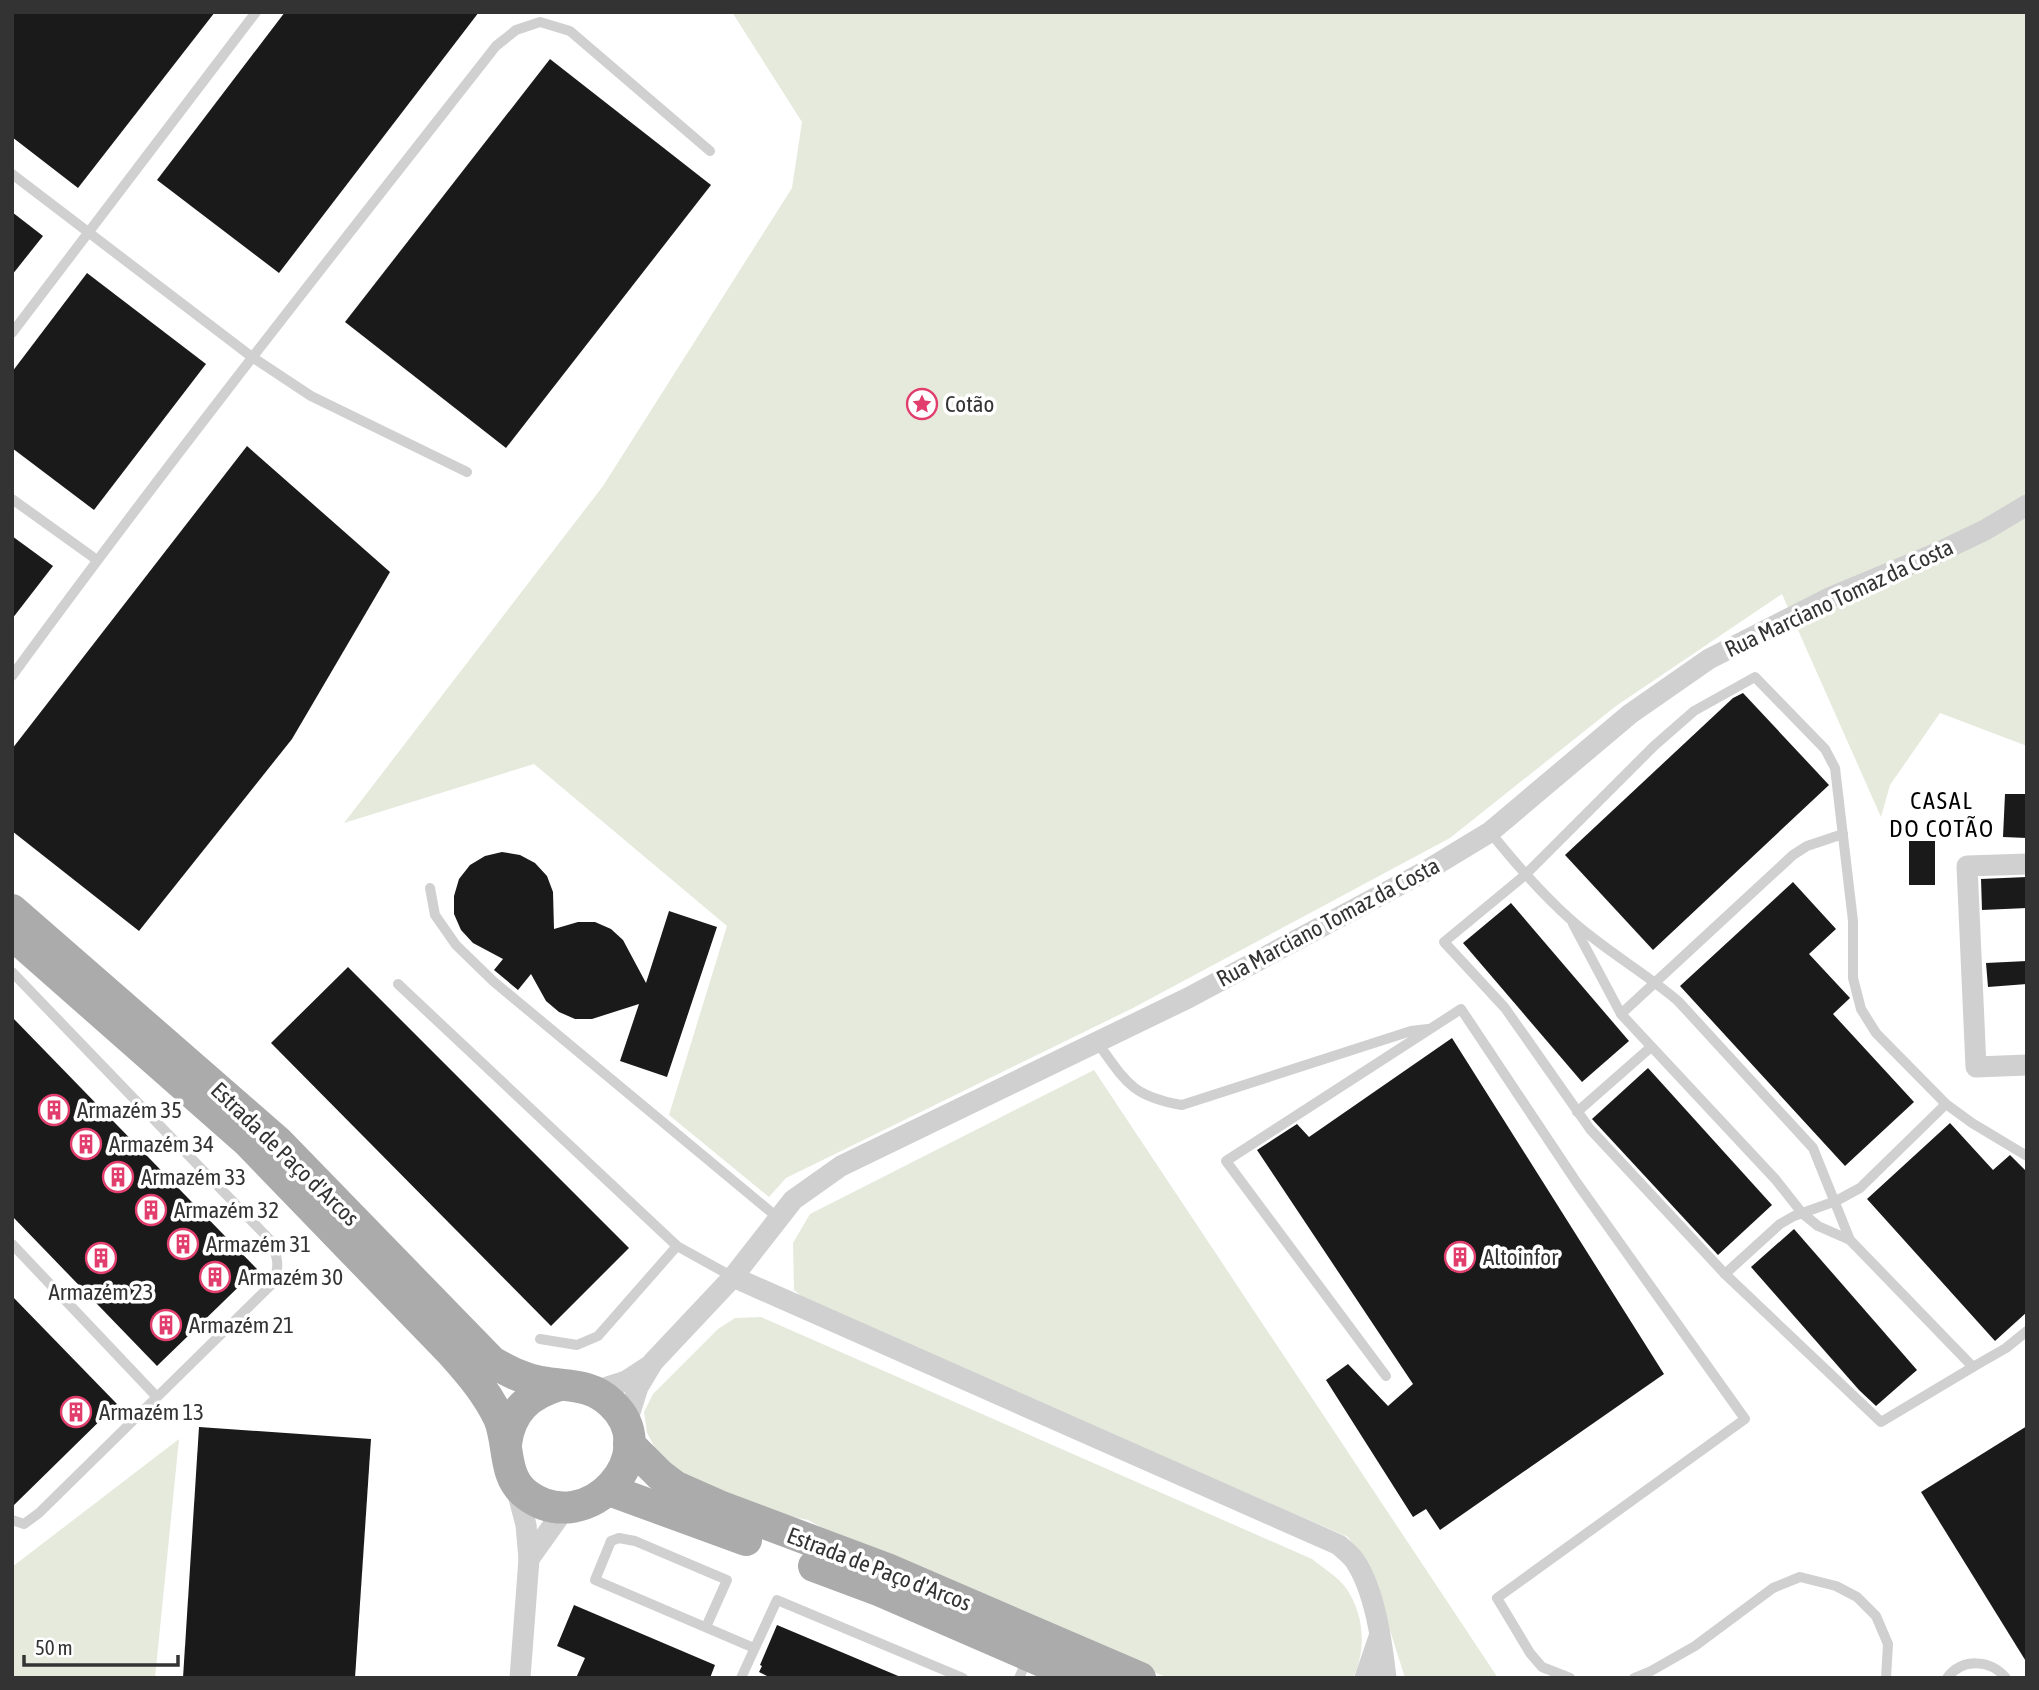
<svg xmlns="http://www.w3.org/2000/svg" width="2039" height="1690" font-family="'Asap Condensed',sans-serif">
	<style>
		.green { fill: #e6eadc }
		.building { fill: #1a1a1a }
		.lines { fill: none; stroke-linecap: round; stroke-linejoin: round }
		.service { stroke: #d0d0d0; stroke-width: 10 }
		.minor { stroke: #d0d0d0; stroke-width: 21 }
		.primary { stroke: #ababab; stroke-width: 32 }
		.labels { text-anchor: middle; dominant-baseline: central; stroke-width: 7; stroke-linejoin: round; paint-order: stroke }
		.poi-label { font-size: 23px; fill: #333; stroke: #fff; text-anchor: start }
		.street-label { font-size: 23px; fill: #333; stroke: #fff }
		.neighbourhood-label { font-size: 24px; letter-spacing: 2px; fill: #000; stroke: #fff }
	</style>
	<rect width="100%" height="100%" fill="#fff"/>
	<g class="green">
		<path d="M732,12H2027V746L1940,713L1890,785L1881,817L1782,594L1616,706L1450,838L1133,1008L786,1178L769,1197L669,1115L727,926L534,764L344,823L603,486L792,188L802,122Z"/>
		<path d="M1094,1070L1498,1678H1405L1372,1573L1348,1537L812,1305L794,1290L793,1243L810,1214Z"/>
		<path d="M761,1317L1312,1559C1323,1568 1338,1577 1346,1588C1364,1614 1367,1649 1353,1678H1168L850,1543L808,1520L768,1512L678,1475L659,1455L647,1433L644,1412L653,1394L718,1329L735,1318Z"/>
		<path d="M179,1439L155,1678H12V1567Z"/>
	</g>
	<g class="building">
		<path d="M12,12H215L78,188L12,137Z"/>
		<path d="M285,12H479L279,273L157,180Z"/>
		<path d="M550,59L711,185L506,448L345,322Z"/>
		<path d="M12,212L43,236L12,275Z"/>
		<path d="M87,273L206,364L94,510L12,448V372Z"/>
		<path d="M247,446L390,572L292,739L139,931L12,831V749Z"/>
		<path d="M12,536L53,566L12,619Z"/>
		<path d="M1743,693L1829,785L1653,950L1565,855L1733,698Z"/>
		<path d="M2005,794H2027V838L2003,837Z"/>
		<rect x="1909" y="841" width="26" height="44"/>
		<path d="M502,852L520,855L535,863L547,876L553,892L554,929L578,922H595L611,929L623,940L646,983L669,911L717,927L667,1077L620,1061L639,1004L592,1019H575L559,1012L546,1001L531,974L518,990L494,970L503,959L473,943L461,930L454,914V896L459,879L470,865L485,856Z"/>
		<path d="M2027,877V908L1982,910L1981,879Z"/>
		<path d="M1793,882L1836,929L1809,954L1850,998L1833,1014L1914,1102L1845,1166L1680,986Z"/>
		<path d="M1511,903L1629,1041L1582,1082L1463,943Z"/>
		<path d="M2027,961V984L1988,987L1986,963Z"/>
		<path d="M348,967L629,1248L551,1326L271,1043Z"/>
		<path d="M12,1017L257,1269L157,1366L12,1216Z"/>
		<path d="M1452,1038L1664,1374L1440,1530L1426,1509L1413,1517L1326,1380L1348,1364L1388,1406L1413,1384L1257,1150L1297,1124L1309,1137Z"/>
		<path d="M1648,1068L1772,1205L1718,1255L1592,1119Z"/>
		<path d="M1950,1123L1993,1170L2010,1155L2027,1172V1312L1995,1341L1867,1199Z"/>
		<path d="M1794,1229L1917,1370L1876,1406L1859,1390L1751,1267Z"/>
		<path d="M12,1296L117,1404L12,1507Z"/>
		<path d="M2027,1426V1663L1921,1492Z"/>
		<path d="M199,1427L371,1439L355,1678H183Z"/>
		<path d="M574,1605L715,1665L710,1678H576L585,1658L557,1646Z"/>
		<path d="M777,1625L903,1678H771L759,1672L762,1666L760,1665Z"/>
	</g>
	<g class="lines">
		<g class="service">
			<path d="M12,174L252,357L311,396L467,472"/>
			<path d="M12,333L256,12"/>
			<path d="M12,499L97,560"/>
			<path d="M12,676C168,462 332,255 496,46L516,30L540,22L570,31L710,151"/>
			<path d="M1490,832C1515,863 1541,893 1570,919C1603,949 1644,972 1678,1001L1813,1148L1850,1240L1973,1367L2006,1348L2027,1331"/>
			<path d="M1843,834L1807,846L1793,855L1621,1014L1776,1180L1802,1213L1818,1226L1850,1240"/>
			<path d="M430,888L435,915L456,945L493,981L777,1217"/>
			<path d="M1573,924L1621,1014"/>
			<path d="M12,972L270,1240C278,1257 281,1268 271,1285L39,1513L24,1524L12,1520"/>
			<path d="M398,984L677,1246L733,1277"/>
			<path d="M1097,1042C1126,1082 1131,1096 1182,1105L1411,1031L1428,1029"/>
			<path d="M1946,1104L1860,1188L1836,1201L1794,1216L1780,1224L1725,1274L1590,1129L1505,1008L1444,942L1525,875L1654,746L1694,711L1755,677L1825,749L1835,768L1853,921V978L1861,1009L1876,1033L1946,1104L1972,1123L2027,1156"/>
			<path d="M1577,1112L1651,1047"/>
			<path d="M12,1244L156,1396"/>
			<path d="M1725,1274L1881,1422L1973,1367"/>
			<path d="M540,1339L577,1345L598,1336L677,1246"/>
			<path d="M1386,1376L1226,1161L1461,1009L1577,1183L1745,1419L1497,1598L1530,1653L1542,1667L1570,1678"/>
			<path d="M706,1627L727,1580L635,1541L619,1538L611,1541L595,1580L754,1648"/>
			<path d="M741,1678L777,1600L963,1678"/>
			<path d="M1019,1678L1028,1658"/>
			<path d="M1634,1678L1651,1671L1695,1646L1773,1588L1800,1577L1836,1586L1857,1597L1876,1616L1888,1644L1886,1678"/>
			<path d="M1947,1678C1962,1658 1990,1659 2006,1678"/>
		</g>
		<g class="minor">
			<path d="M2027,864L1967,866L1976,1067L2027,1065"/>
			<path d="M733,1277L1339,1545C1344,1550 1351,1555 1355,1561C1375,1591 1382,1642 1386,1678"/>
			<path d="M595,1391L626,1381L649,1366"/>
			<path d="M626,1425L638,1387L653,1362L733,1277L793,1200L841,1166L1188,998L1424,872L1490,832L1630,714L1709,659L1829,598L1937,553L1985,530L2027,505"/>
			<path d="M515,1483L526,1525L529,1559L520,1678"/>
			<path d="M529,1559L566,1507"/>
			<path d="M1365,1678L1379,1637"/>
		</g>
		<g class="primary">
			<path d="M12,910L277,1141L492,1362C508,1371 523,1379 541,1382C567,1387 590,1383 611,1403C666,1453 588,1540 527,1495C502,1477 510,1443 499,1418C487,1393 470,1373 452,1353L247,1141L12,934"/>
			<path d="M506,1444C510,1411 529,1394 560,1385"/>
			<path d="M629,1444L660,1475L676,1487L719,1506L887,1569L1140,1678"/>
			<path d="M609,1490L746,1540"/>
			<path d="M814,1566L881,1591L1081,1678"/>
		</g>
	</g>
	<defs>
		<g id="sight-ring" transform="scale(1.575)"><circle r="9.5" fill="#fff" stroke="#e13d6d" stroke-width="1.5"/><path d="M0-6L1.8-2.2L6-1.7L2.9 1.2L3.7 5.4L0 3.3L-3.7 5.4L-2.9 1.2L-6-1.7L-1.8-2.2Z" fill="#e13d6d"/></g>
		<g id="building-ring" transform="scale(1.575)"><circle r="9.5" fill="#fff" stroke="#e13d6d" stroke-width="1.5"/><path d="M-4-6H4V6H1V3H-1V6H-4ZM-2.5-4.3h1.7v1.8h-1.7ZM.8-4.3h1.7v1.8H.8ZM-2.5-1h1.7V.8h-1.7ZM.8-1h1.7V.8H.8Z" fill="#e13d6d"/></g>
	</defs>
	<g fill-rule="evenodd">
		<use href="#sight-ring" x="922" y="404"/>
		<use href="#building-ring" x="54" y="1110"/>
		<use href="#building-ring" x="86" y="1144"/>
		<use href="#building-ring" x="118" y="1177"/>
		<use href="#building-ring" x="151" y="1210"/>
		<use href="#building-ring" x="183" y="1244"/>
		<use href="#building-ring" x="1460" y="1257"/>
		<use href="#building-ring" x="101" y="1258"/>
		<use href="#building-ring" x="215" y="1277"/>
		<use href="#building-ring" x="166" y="1325"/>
		<use href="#building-ring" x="76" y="1412"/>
	</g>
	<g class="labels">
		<g class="poi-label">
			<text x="945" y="404">Cotão</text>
			<text x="77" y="1110">Armazém 35</text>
			<text x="109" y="1144">Armazém 34</text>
			<text x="141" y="1177">Armazém 33</text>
			<text x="174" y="1210">Armazém 32</text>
			<text x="206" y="1244">Armazém 31</text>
			<text x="1483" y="1257">Altoinfor</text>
			<text x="238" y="1277">Armazém 30</text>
			<text x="101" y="1292" text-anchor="middle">Armazém 23</text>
			<text x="189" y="1325">Armazém 21</text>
			<text x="99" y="1412">Armazém 13</text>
		</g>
		<g class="street-label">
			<text transform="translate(1839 598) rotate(-25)">Rua Marciano Tomaz da Costa</text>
			<text transform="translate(1328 922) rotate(-28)">Rua Marciano Tomaz da Costa</text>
			<text transform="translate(285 1154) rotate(44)">Estrada de Paço d'Arcos</text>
			<text transform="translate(879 1569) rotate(21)">Estrada de Paço d'Arcos</text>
		</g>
		<g class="neighbourhood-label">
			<text x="1942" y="800">CASAL<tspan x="1942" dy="28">DO COTÃO</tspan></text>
		</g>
	</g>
	<rect width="2039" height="1690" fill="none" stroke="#333333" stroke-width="28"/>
	<path d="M24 1655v10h154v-10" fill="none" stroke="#333333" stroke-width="3.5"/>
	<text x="35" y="1655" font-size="21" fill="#333333" stroke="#ffffff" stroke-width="5" paint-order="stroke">50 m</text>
</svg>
